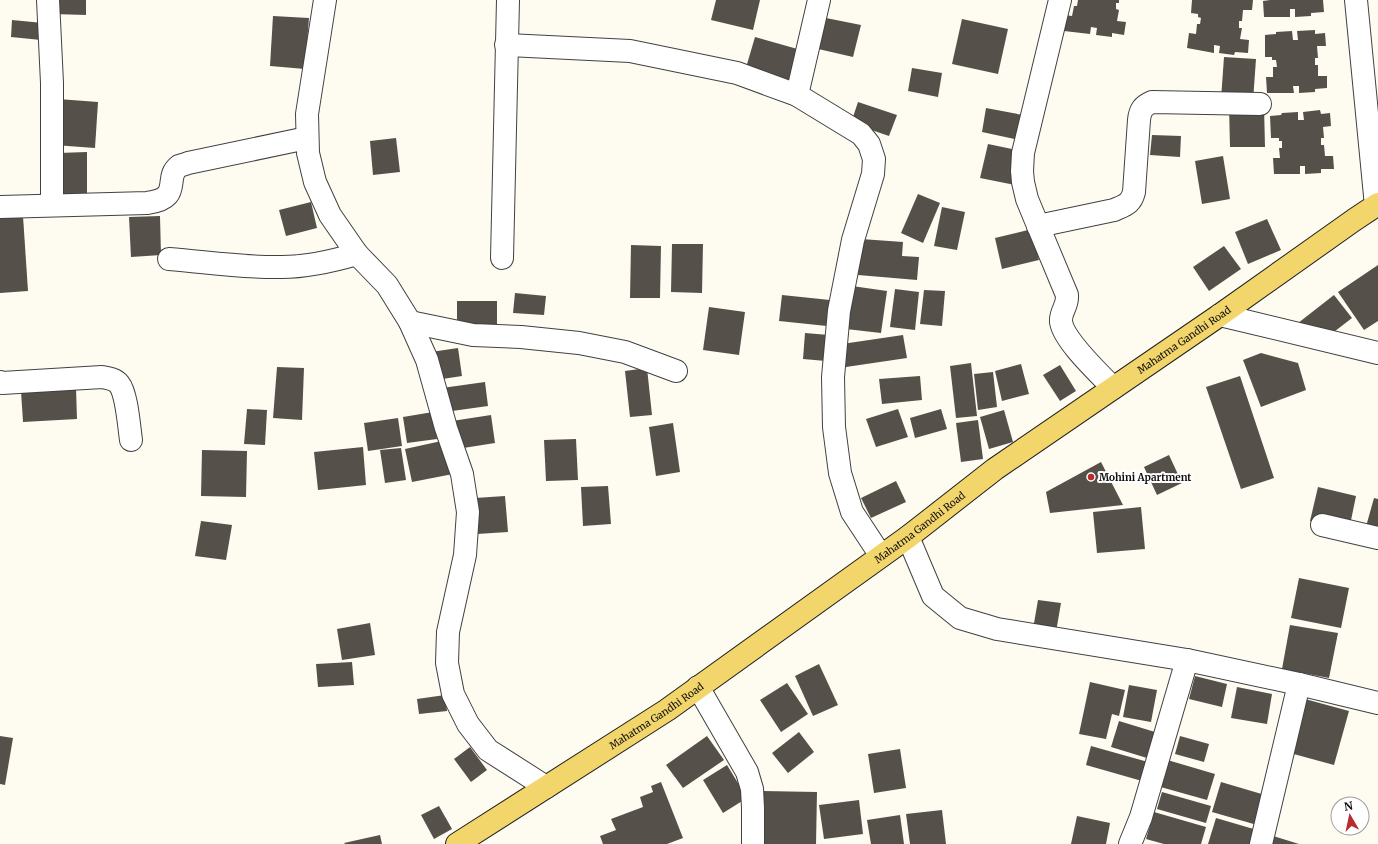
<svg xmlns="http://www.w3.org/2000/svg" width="1378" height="844" font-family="Merriweather,serif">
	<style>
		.building { fill: #56504b }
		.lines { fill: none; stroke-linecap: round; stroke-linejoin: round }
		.minor-casing { stroke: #414141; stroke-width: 24 }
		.major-casing { stroke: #1f1f1f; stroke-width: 24 }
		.minor { stroke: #fff; stroke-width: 22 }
		.major { stroke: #f2d66c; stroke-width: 22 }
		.poi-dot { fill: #b82c2e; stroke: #fff; stroke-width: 1.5 }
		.labels { text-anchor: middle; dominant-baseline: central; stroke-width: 4; stroke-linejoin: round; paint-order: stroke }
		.street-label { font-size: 10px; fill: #0e0e0e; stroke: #fff }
		.poi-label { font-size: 10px; font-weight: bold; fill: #0e0e0e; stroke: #fff; text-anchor: start }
	</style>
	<rect width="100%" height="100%" fill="#fefcf0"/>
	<g class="building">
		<path d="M53,0H86V15L53,14Z"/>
		<path d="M716,0H760L753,30L711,20Z"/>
		<path d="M1078,0H1119V3H1116V9L1119,10L1117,21L1126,22L1124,35L1112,33V37L1096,35L1097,28L1091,27L1090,34L1064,31L1065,15L1072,16L1074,6H1077Z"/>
		<path d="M1192,0H1253L1252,10H1243L1242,21H1239V28H1242L1240,39L1249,40L1248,53L1235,52L1234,55L1219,53L1220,46L1214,45V53L1187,48L1189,33L1196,34L1197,24H1200L1201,18L1198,17V14L1191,13Z"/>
		<path d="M1270,0H1323L1324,12L1311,13V16L1295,17V9H1290V17H1264L1263,1Z"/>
		<path d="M273,16L309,18L305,69L270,66Z"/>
		<path d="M821,17L861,25L853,57L814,48Z"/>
		<path d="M962,19L1008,29L998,74L952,64Z"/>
		<path d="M12,20L43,23L41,40L11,37Z"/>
		<path d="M1315,30V34L1325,33L1326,46H1317L1318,58H1315V65H1318V76H1327V88L1315,89V92L1299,93V86H1293L1294,93H1267L1266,77H1273V67H1277L1276,60H1272V57H1265V35L1276,34V32L1292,31L1293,40H1298L1297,31Z"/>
		<path d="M755,37L801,50L792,84L745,71Z"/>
		<path d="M1224,57L1256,59L1253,101L1221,99Z"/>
		<path d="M912,68L942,73L938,97L908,91Z"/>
		<path d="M58,99L98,102L95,148L54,145Z"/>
		<path d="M858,102L897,115L889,136L851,123Z"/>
		<path d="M1229,106H1264L1265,147H1230Z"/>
		<path d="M986,108L1028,116L1024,141L982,132Z"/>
		<path d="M1320,110L1321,114L1330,113L1331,126L1323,127L1324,138H1321V145H1324L1325,156H1333L1334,169H1321V173L1305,174V166H1300V174H1274L1273,158H1280L1279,148H1282V141H1279V138H1271L1270,116L1281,115L1282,113L1298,112V120H1304L1303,112Z"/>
		<path d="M1152,135L1181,136L1180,157L1150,155Z"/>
		<path d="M396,138L400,172L373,175L370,141Z"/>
		<path d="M988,144L1022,151L1015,185L980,178Z"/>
		<path d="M87,152V196H58V153Z"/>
		<path d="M1223,156L1230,199L1202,204L1195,161Z"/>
		<path d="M918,194L940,203L923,243L901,233Z"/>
		<path d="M311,202L317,228L286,236L279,210Z"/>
		<path d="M942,207L965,212L957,250L934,246Z"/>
		<path d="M23,216L28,291L0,293V217Z"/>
		<path d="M160,216L161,255L131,257L129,217Z"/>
		<path d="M1267,219L1281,250L1248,264L1235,232Z"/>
		<path d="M1032,229L1039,260L1002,269L995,238Z"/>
		<path d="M861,239L903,242L902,256L919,257L917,280L858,275Z"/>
		<path d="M672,244H703L702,293L671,292Z"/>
		<path d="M631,245L661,246L660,298H630Z"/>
		<path d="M1224,246L1241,269L1209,291L1193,267Z"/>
		<path d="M1378,265V321L1364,330L1338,292Z"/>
		<path d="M852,286L887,291L881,333L846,329Z"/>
		<path d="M895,289L919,292L915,330L890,327Z"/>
		<path d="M924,290L945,291L942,326L920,324Z"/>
		<path d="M515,293L546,296L544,315L513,313Z"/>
		<path d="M782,295L830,300L827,326L779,321Z"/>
		<path d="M1334,295L1352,318L1317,345L1284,334Z"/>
		<rect x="457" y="301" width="40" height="27"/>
		<path d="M709,307L745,312L739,355L703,350Z"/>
		<path d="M805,333L829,335L826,361L803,359Z"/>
		<path d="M903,335L907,358L846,367L842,344Z"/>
		<path d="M458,348L462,376L436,380L431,352Z"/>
		<path d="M1261,353L1298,363L1306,390L1261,407L1243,360Z"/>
		<path d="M971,363L977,416L956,418L950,366Z"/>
		<path d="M1021,364L1029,394L1002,401L995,371Z"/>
		<path d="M1060,365L1076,391L1060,401L1043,375Z"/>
		<path d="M277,367L304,368L302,420L273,418Z"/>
		<path d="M647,368L652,415L630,417L625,371Z"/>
		<path d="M993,372L997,407L978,410L974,374Z"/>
		<path d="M920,376L922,400L882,404L879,379Z"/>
		<path d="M1240,376L1274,478L1241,489L1206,387Z"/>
		<path d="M485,382L488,406L445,412L442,388Z"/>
		<path d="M76,388L77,419L23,422L21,391Z"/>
		<path d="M247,409L267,410L265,445L244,444Z"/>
		<path d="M898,409L908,437L876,447L866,419Z"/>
		<path d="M941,409L947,429L915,438L910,418Z"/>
		<path d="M1004,410L1013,442L989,449L980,417Z"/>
		<path d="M433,412L437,439L407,443L403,417Z"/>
		<path d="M491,415L495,443L457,449L452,421Z"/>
		<path d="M398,418L402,446L368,451L364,423Z"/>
		<path d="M978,420L983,459L961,462L956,423Z"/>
		<path d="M673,423L680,472L656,476L649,427Z"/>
		<path d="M576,439L578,480L546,481L544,440Z"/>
		<path d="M446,440L453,474L412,482L405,449Z"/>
		<path d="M363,447L366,485L318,490L314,452Z"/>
		<path d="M401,448L406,480L385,483L380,450Z"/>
		<path d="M202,450L247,451L246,497L201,496Z"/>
		<path d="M1169,455L1182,483L1157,495L1144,467Z"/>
		<path d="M1101,462L1123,505L1050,513L1046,492Z"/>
		<path d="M896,481L906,502L871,518L861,498Z"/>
		<path d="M608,486L611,524L583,526L581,487Z"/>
		<path d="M1318,487L1356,496L1349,530L1310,521Z"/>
		<path d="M505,496L508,532L477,534L475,498Z"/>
		<path d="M1374,498L1378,499V533L1365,530Z"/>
		<path d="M1141,507L1145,549L1097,553L1093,512Z"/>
		<path d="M201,521L232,525L226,560L195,556Z"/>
		<path d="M1299,578L1349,588L1341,628L1291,618Z"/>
		<path d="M1038,600L1061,603L1056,632L1033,629Z"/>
		<path d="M370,623L375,655L342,660L337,629Z"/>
		<path d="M1290,625L1338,633L1329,678L1282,669Z"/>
		<path d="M352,662L354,685L318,687L316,664Z"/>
		<path d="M819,664L838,705L813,716L795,676Z"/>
		<path d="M1195,676L1227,684L1222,707L1189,699Z"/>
		<path d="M1090,682L1125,690L1119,716L1112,714L1106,739L1079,734Z"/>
		<path d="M787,683L808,714L781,732L760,700Z"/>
		<path d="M1129,685L1157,690L1151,722L1123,717Z"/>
		<path d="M1237,687L1272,694L1267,724L1231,718Z"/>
		<path d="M445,695L447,711L419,714L417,699Z"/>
		<path d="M1305,699L1349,711L1334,765L1290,753Z"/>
		<path d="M1119,721L1155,732L1147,758L1111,747Z"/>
		<path d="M799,732L814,752L788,773L772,753Z"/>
		<path d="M0,736L13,738L5,785L0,784Z"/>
		<path d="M707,736L724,760L683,788L666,765Z"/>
		<path d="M1180,736L1209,744L1204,762L1175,754Z"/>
		<path d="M1091,746L1148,762L1142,781L1086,765Z"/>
		<path d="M470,747L487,770L471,782L454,759Z"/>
		<path d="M900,749L906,788L874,793L868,754Z"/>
		<path d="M1164,759L1215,774L1207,800L1157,786Z"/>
		<path d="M727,765L747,798L723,813L703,780Z"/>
		<path d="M661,782L683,838L667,844H603L600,836L616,830L611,819L643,807L640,797L653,792L651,786Z"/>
		<path d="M1221,782L1265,795L1257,825L1212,812Z"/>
		<path d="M763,791L817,792L816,844H762Z"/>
		<path d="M1162,792L1211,806L1206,823L1157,809Z"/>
		<path d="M859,800L863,834L824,839L819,805Z"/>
		<path d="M439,806L452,829L434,839L421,815Z"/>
		<path d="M942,810L946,844H910L906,814Z"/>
		<path d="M1154,812L1206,827L1201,844H1164L1146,839Z"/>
		<path d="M900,815L904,844H871L867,820Z"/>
		<path d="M1077,816L1110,823L1106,844H1071Z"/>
		<path d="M1216,818L1257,830L1253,844H1208Z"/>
		<path d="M380,835L382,844H345L344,843Z"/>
		<path d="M1270,835L1299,844H1267Z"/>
	</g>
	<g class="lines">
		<g class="minor-casing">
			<g id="minor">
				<path d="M48,0L52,83V205"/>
				<path d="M325,0L307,114L308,153L315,182L330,215L357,254L387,285L410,322L427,360L446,428L462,474L468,512L465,555L448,632L447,663L453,694L468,724L488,750L546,787"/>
				<path d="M1060,0L1023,153L1022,171L1023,182L1027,199L1034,216L1067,295C1068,307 1060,311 1061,322C1064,341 1099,373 1113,388"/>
				<path d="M1356,0L1376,206"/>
				<path d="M506,45L630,51L737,73L797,95L861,134L869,144L874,159L873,174L853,240L839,311L833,377L834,427L840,473L852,512L881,556"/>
				<path d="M797,95L819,0"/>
				<path d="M0,207L147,203C184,198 163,178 179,166C182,165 186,164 188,163L307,138"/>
				<path d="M1038,226L1114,210C1125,205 1131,204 1134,192L1139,120C1140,110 1143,106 1152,102L1260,104"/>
				<path d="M502,258L508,0"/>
				<path d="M169,259C207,262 244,268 282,267C308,267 333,261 357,254"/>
				<path d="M1220,315L1378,353"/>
				<path d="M410,322L473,335L521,337L579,343L625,352L676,371"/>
				<path d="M0,382L2,383L102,377C108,378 115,379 119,384C127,394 129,427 131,440"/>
				<path d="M1322,525L1378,538"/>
				<path d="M908,537L933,596L960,618L997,629L1187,660L1299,684L1378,703"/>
				<path d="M698,687L747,772L752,789L753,808V844"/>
				<path d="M1130,844L1141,817L1187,660"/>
				<path d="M1261,844L1299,684"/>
			</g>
		</g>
		<g class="major-casing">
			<g id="major">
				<path id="s1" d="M457,844L667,710L908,537L995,469L1220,315L1354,220L1378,204"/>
			</g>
		</g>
		<use href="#minor" class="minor"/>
		<use href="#major" class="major"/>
	</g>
	<circle class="poi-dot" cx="1091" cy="477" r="4"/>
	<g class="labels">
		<g class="street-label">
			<text stroke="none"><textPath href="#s1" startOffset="885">Mahatma Gandhi Road</textPath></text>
			<text stroke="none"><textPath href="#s1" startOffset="561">Mahatma Gandhi Road</textPath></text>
			<text stroke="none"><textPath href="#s1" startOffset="237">Mahatma Gandhi Road</textPath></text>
		</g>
		<g class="poi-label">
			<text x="1099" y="477">Mohini Apartment</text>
		</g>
	</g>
	<g transform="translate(1350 816) rotate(351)"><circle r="19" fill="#ffffff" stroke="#9f9f9f"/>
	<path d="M0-3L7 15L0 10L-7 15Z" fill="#b82c2e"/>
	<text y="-6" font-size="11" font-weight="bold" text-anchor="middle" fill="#0e0e0e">N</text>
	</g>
</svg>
